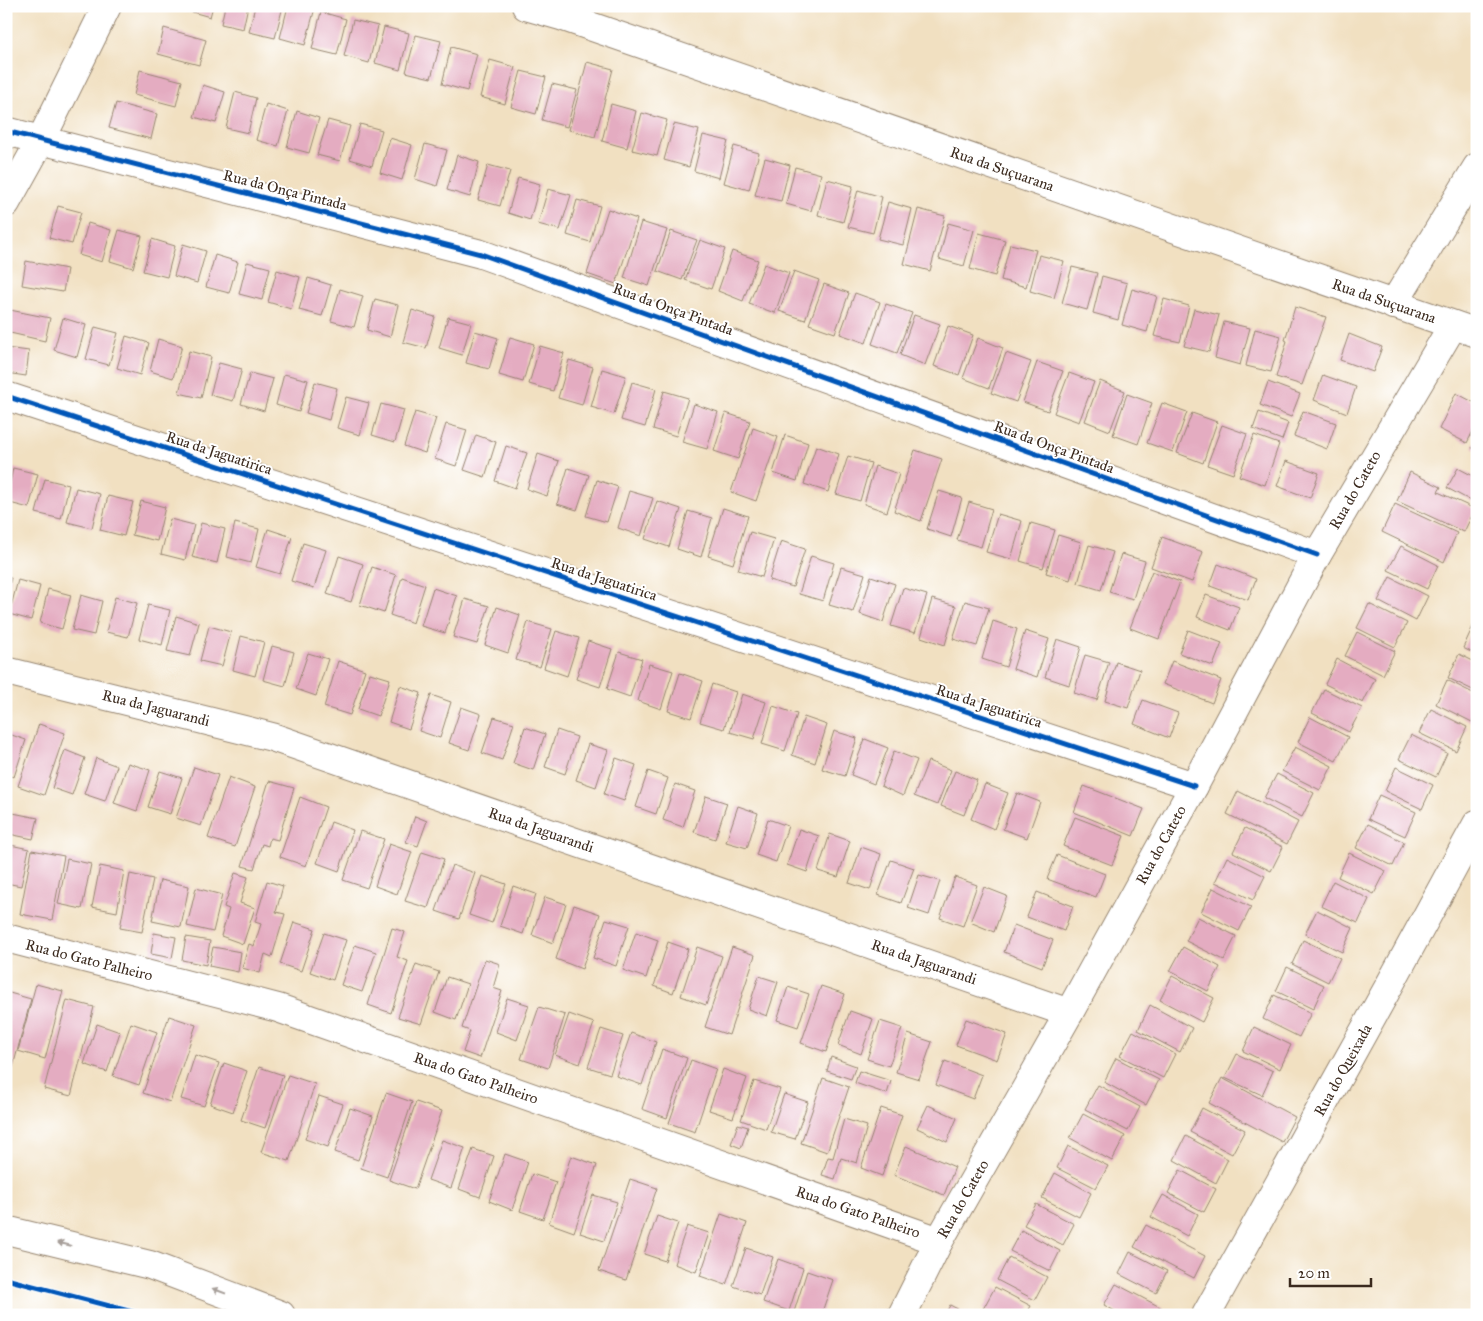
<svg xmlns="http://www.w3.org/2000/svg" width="1483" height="1321" font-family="'IM FELL Great Primer',serif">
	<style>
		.building { fill: #e4acc1 }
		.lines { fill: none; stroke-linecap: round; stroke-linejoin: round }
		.minor-casing { stroke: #968570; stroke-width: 30 }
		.minor { stroke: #fff; stroke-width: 28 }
		.cycleway-casing { stroke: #fff; stroke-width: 8 }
		.cycleway { stroke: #0057b8; stroke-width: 5 }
		.oneway { fill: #a79f9a }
		.labels { text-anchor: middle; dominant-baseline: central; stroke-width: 4; stroke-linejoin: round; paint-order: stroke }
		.street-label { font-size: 15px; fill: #3b2a1e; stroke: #fff }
	</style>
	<rect width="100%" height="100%" fill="#fff"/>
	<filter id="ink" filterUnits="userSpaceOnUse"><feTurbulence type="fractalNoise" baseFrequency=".02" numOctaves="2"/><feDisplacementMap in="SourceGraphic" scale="10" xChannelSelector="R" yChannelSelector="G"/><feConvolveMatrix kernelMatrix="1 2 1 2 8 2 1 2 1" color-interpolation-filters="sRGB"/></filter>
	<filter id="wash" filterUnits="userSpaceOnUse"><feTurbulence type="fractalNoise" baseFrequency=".0096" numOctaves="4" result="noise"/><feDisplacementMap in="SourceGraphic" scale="20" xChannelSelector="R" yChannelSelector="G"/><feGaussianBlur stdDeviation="1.12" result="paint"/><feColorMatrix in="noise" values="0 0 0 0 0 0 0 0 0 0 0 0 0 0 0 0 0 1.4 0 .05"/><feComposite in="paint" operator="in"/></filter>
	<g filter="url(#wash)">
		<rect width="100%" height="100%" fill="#f1e0c1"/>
		<g id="blocks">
			<g class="building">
				<path d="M171,6H213L210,17Z"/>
				<path d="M225,6H248L243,29L221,24Z"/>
				<path d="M255,6H283L275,38L249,32Z"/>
				<path d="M288,6L315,8L305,45L280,38Z"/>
				<path d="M321,12L346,19L337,55L312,49Z"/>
				<path d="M353,20L378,26L369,63L344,56Z"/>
				<path d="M384,27L409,33L400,70L375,63Z"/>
				<path d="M164,28L206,40L199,65L158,54Z"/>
				<path d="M416,35L441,41L431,78L406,72Z"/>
				<path d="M451,47L477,54L467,91L442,84Z"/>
				<path d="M490,60L515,67L505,104L480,97Z"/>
				<path d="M587,62L613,69L595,137L569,130Z"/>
				<path d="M140,70L182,81L176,106L134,95Z"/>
				<path d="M521,71L546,77L536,114L511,107Z"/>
				<path d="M552,84L577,90L567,127L542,120Z"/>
				<path d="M203,85L225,92L216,123L194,117Z"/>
				<path d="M235,92L256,98L248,133L226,128Z"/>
				<path d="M116,103L157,114L151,139L109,128Z"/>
				<path d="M266,104L288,111L278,146L256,140Z"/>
				<path d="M611,104L636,111L627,148L602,141Z"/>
				<path d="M297,111L319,118L309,153L287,147Z"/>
				<path d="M642,113L667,120L657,156L632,150Z"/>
				<path d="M328,120L350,126L340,161L317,155Z"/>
				<path d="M360,124L382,130L372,166L350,159Z"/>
				<path d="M674,124L699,130L689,167L664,160Z"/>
				<path d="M703,135L728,141L719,178L694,171Z"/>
				<path d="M390,138L412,145L402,180L380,173Z"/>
				<path d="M425,144L447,150L437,186L415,179Z"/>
				<path d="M734,146L759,153L749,190L724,183Z"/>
				<path d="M457,155L479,162L470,197L447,190Z"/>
				<path d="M765,158L790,165L781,201L755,195Z"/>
				<path d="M488,165L510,171L500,206L478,200Z"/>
				<path d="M795,167L821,174L811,211L786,204Z"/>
				<path d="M518,178L540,184L530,220L508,213Z"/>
				<path d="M827,179L853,186L843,222L818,215Z"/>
				<path d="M548,189L571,195L560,230L538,224Z"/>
				<path d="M858,190L882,197L873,233L848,227Z"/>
				<path d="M577,200L600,206L590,242L567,235Z"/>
				<path d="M888,202L912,209L903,245L878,239Z"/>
				<path d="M58,206L81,212L72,244L49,238Z"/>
				<path d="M608,209L637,219L616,284L587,274Z"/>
				<path d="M918,209L945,216L930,271L904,264Z"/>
				<path d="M641,222L667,230L649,286L624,278Z"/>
				<path d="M88,223L111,230L102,262L79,255Z"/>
				<path d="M948,223L974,230L964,266L939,259Z"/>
				<path d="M119,230L142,236L133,268L110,261Z"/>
				<path d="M671,231L697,240L682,280L657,271Z"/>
				<path d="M979,233L1005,240L995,276L970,269Z"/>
				<path d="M152,239L175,246L167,277L143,271Z"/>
				<path d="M700,240L725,249L711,289L685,280Z"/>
				<path d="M183,244L206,251L197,283L174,276Z"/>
				<path d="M1010,244L1036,250L1026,287L1001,280Z"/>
				<path d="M732,251L758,260L743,301L718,291Z"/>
				<path d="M215,255L238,262L229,293L206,287Z"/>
				<path d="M1039,255L1064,261L1054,298L1030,291Z"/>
				<path d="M26,261L67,269L63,292L22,285Z"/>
				<path d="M247,262L270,268L262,300L239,294Z"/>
				<path d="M764,264L789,273L775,313L749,304Z"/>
				<path d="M1072,267L1097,273L1087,310L1062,303Z"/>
				<path d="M277,270L300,277L291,309L268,302Z"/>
				<path d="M794,271L819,280L805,320L779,311Z"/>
				<path d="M1102,276L1127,283L1118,320L1093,313Z"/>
				<path d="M308,278L331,285L322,316L299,310Z"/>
				<path d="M824,284L849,293L835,333L809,324Z"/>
				<path d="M340,289L363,296L354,327L331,321Z"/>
				<path d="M1132,289L1157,296L1147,332L1122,325Z"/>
				<path d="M855,293L880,302L866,343L840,334Z"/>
				<path d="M375,299L398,305L390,337L367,330Z"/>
				<path d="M1164,299L1189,306L1180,342L1154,336Z"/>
				<path d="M886,304L912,313L897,353L872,344Z"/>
				<path d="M1295,307L1326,317L1302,385L1276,377L1287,341L1285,340Z"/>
				<path d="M1194,309L1219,315L1209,352L1184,346Z"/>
				<path d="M10,310L50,318L45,341L6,332Z"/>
				<path d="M412,310L435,317L426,348L403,342Z"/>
				<path d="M914,315L940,324L925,365L900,355Z"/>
				<path d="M448,317L471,323L462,355L439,348Z"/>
				<path d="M63,318L86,325L77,357L54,350Z"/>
				<path d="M1224,322L1250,328L1240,365L1215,358Z"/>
				<path d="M948,326L973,335L959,375L934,366Z"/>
				<path d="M95,327L118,333L109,365L86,359Z"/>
				<path d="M1255,329L1281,336L1271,372L1246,366Z"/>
				<path d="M475,331L498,338L489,369L466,363Z"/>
				<path d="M1349,334L1382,347L1373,372L1340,360Z"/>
				<path d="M126,336L149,343L140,375L117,368Z"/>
				<path d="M510,337L534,344L523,382L499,375Z"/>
				<path d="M978,338L1003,348L989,388L963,378Z"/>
				<path d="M158,339L182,346L173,378L150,371Z"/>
				<path d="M540,346L564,353L553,391L529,384Z"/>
				<path d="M6,348L29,351L26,376L6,373Z"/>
				<path d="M189,351L211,357L201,398L179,393Z"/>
				<path d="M1006,353L1031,362L1016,402L991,393Z"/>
				<path d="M569,360L593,367L582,405L558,398Z"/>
				<path d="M1037,362L1063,371L1048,411L1023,402Z"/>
				<path d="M219,363L242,369L233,401L210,395Z"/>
				<path d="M602,369L626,376L614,414L591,407Z"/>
				<path d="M250,373L273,379L264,411L241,404Z"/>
				<path d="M1069,373L1094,382L1079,422L1054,413Z"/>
				<path d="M284,374L308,380L299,412L276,405Z"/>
				<path d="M1323,375L1356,387L1347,413L1314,400Z"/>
				<path d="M1100,381L1125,391L1110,431L1085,421Z"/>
				<path d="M315,382L337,388L329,420L306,413Z"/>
				<path d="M632,382L656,389L645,427L621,420Z"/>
				<path d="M1268,382L1300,394L1291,417L1260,405Z"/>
				<path d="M664,391L688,398L676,436L653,429Z"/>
				<path d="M1456,393L1477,404V423L1467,443L1439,429Z"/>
				<path d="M1127,394L1152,403L1138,444L1113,435Z"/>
				<path d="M346,397L369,403L360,435L337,428Z"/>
				<path d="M1162,403L1187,412L1173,452L1147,443Z"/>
				<path d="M381,404L404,410L395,442L372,435Z"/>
				<path d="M694,404L718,412L707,449L682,442Z"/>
				<path d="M1303,411L1336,423L1327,449L1294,436Z"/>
				<path d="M415,412L436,418L425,453L404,446Z"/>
				<path d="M1259,412L1288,423L1282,440L1253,429Z"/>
				<path d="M726,413L750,421L738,459L714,451Z"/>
				<path d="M1192,413L1217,422L1203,463L1177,453Z"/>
				<path d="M446,424L467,430L456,466L435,459Z"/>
				<path d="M1222,425L1247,434L1233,474L1207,465Z"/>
				<path d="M753,428L778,437L756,501L731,492Z"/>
				<path d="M476,435L496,442L485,477L464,470Z"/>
				<path d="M785,435L808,443L797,481L773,473Z"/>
				<path d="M1254,435L1279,444L1265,485L1239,476Z"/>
				<path d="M1477,438V450L1472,448Z"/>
				<path d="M506,446L527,453L515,488L495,481Z"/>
				<path d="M816,446L839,454L828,492L804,484Z"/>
				<path d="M915,450L942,459L921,521L894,511Z"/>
				<path d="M538,454L559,461L547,496L527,489Z"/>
				<path d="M848,456L871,463L860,501L836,494Z"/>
				<path d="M1286,461L1319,473L1310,498L1277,486Z"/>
				<path d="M875,466L899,474L887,512L864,504Z"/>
				<path d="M13,468L38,474L29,508L6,502Z"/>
				<path d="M568,468L589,475L577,510L557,504Z"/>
				<path d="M1458,468L1477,478V500L1475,503L1447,488Z"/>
				<path d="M1410,472L1441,487L1438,492L1475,509L1464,532L1397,501Z"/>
				<path d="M45,479L69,485L61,519L36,513Z"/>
				<path d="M597,480L618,487L607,522L586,516Z"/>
				<path d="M76,488L100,494L92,528L67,522Z"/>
				<path d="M629,491L653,498L641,536L618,528Z"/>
				<path d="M939,491L962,498L951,537L927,529Z"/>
				<path d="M108,496L133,502L124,536L100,530Z"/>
				<path d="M141,501L165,507L157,541L132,535Z"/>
				<path d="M657,501L681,509L669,547L645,539Z"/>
				<path d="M969,502L992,509L981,547L957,540Z"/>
				<path d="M1395,504L1457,533L1444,562L1382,532Z"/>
				<path d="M723,508L748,516L733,564L708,556Z"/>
				<path d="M688,511L712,518L701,557L677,549Z"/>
				<path d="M998,514L1022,521L1011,559L986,552Z"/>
				<path d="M170,519L194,525L185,560L161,554Z"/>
				<path d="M201,523L225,529L217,563L192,557Z"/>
				<path d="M235,523L259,529L251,563L227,557Z"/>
				<path d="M1031,523L1055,530L1043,568L1020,561Z"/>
				<path d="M268,529L292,537L280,574L256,567Z"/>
				<path d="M750,532L774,539L762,577L738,570Z"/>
				<path d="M1058,535L1081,542L1070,580L1046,573Z"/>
				<path d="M1162,537L1203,552L1192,582L1151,567Z"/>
				<path d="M781,541L805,549L793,587L769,580Z"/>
				<path d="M303,543L326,550L314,588L291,581Z"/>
				<path d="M1089,545L1113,552L1101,590L1078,583Z"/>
				<path d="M1401,546L1438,565L1427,589L1388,570Z"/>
				<path d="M1121,554L1145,561L1133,599L1109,592Z"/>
				<path d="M339,556L363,564L351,602L327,594Z"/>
				<path d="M811,556L834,563L823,601L799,594Z"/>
				<path d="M1218,564L1256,579L1248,600L1210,586Z"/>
				<path d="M372,567L396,575L384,613L360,605Z"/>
				<path d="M841,567L865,574L853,612L829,605Z"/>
				<path d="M1152,571L1180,582L1159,639L1130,628Z"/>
				<path d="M871,576L895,584L883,622L860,614Z"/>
				<path d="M6,577L11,578L7,594H6Z"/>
				<path d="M402,577L425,585L413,623L390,615Z"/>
				<path d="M1390,577L1428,596L1416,621L1378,601Z"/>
				<path d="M18,580L40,586L31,620L9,614Z"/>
				<path d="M433,588L457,596L445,633L421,626Z"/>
				<path d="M903,588L927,595L915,633L891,626Z"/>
				<path d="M48,589L71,595L62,629L40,623Z"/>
				<path d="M81,595L102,601L94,635L72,630Z"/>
				<path d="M1206,595L1239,607L1230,630L1197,617Z"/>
				<path d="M115,597L137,603L128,637L106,632Z"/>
				<path d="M465,599L489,606L477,644L453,637Z"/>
				<path d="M932,599L956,606L945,645L921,637Z"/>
				<path d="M965,601L989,608L977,646L953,639Z"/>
				<path d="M1369,604L1407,623L1395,647L1357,628Z"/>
				<path d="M148,605L170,610L162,645L139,639Z"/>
				<path d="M497,607L520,615L508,653L485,645Z"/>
				<path d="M176,616L199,623L190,656L167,651Z"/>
				<path d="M993,621L1017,629L1006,667L982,659Z"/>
				<path d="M528,622L552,629L540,667L516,660Z"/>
				<path d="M1474,624L1477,626V655L1463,648Z"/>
				<path d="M209,626L231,632L222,666L200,661Z"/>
				<path d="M1188,630L1222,643L1213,666L1179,653Z"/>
				<path d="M556,631L579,638L567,676L544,668Z"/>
				<path d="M1025,631L1049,639L1037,677L1013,669Z"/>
				<path d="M1357,632L1395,651L1383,675L1345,656Z"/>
				<path d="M241,636L264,642L255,676L233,670Z"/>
				<path d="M1057,639L1081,647L1069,685L1045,677Z"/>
				<path d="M588,641L612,649L600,687L576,679Z"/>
				<path d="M272,646L294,652L285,686L263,680Z"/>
				<path d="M619,652L642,659L630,697L607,689Z"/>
				<path d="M308,653L328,659L316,696L296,689Z"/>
				<path d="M1459,654L1477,663V692L1448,678Z"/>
				<path d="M1085,655L1109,662L1097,700L1074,693Z"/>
				<path d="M1337,659L1375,679L1363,703L1325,684Z"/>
				<path d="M338,661L365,670L350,715L324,707Z"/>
				<path d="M1172,661L1221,680L1212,703L1163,684Z"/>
				<path d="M1116,662L1140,670L1128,708L1105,701Z"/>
				<path d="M649,664L673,671L661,709L638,701Z"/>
				<path d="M370,673L390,679L378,716L358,709Z"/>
				<path d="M680,673L703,681L691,718L668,711Z"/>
				<path d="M1447,680L1477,695V713L1472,722L1436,704Z"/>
				<path d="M712,684L736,692L724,729L700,722Z"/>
				<path d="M400,686L421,693L409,729L389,722Z"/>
				<path d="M1324,689L1362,708L1349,732L1312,713Z"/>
				<path d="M742,694L766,702L754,739L730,732Z"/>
				<path d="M431,695L451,702L440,738L419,731Z"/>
				<path d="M1143,700L1178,713L1169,738L1134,724Z"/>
				<path d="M773,706L797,714L785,751L762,744Z"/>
				<path d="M461,707L481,714L469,750L449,743Z"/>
				<path d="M1431,709L1467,727L1456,751L1419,733Z"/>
				<path d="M494,717L514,723L502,760L482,753Z"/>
				<path d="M804,717L827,725L815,763L792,755Z"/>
				<path d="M1310,717L1348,737L1336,761L1298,742Z"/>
				<path d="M39,724L65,733L44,795L18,786Z"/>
				<path d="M525,727L545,734L533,770L513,763Z"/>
				<path d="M557,730L577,737L565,774L545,767Z"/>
				<path d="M834,731L857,738L845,776L822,769Z"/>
				<path d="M6,733L26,740L14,777L6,775Z"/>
				<path d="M1411,735L1447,753L1436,777L1399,759Z"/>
				<path d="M865,739L888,748L874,784L851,775Z"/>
				<path d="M588,744L608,750L596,787L576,780Z"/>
				<path d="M1295,747L1332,766L1320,790L1282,771Z"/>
				<path d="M65,750L85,758L72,795L52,788Z"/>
				<path d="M894,751L917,760L903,796L881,786Z"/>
				<path d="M96,758L117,766L105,801L84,794Z"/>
				<path d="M616,758L636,765L624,801L604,794Z"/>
				<path d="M928,761L951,770L937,805L914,796Z"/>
				<path d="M128,763L150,770L137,811L114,803Z"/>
				<path d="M194,767L218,775L201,826L176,818Z"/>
				<path d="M1396,767L1433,785L1422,809L1385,791Z"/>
				<path d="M160,771L182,778L170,814L148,807Z"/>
				<path d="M648,771L668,778L656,814L636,807Z"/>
				<path d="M955,771L977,780L964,815L941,806Z"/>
				<path d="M1277,774L1314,793L1302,817L1264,798Z"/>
				<path d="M229,777L255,787L235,847L208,838Z"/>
				<path d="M269,781L294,788L278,840L270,838L268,846L262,844L254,869L242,866Z"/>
				<path d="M675,784L695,791L683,827L663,820Z"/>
				<path d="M985,784L1008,793L994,829L971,819Z"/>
				<path d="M1084,786L1144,809L1133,836L1074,812Z"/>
				<path d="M1238,791L1298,822L1287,844L1227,814Z"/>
				<path d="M1017,793L1040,802L1027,838L1003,829Z"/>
				<path d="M1379,795L1416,812L1405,836L1368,819Z"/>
				<path d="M706,796L727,803L715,839L694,832Z"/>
				<path d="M300,797L326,807L306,866L280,857Z"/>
				<path d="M738,806L758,813L747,848L726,842Z"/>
				<path d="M13,813L38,818L33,839L9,834Z"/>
				<path d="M415,816L427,821L418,846L406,842Z"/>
				<path d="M1075,817L1124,836L1112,865L1063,846Z"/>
				<path d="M768,819L788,826L776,862L756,855Z"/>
				<path d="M331,822L353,830L339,871L317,863Z"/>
				<path d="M1368,824L1404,842L1393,866L1356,848Z"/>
				<path d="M1245,828L1283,847L1271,871L1233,852Z"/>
				<path d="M799,829L819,836L807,872L787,865Z"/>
				<path d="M360,831L384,839L367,888L343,880Z"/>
				<path d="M830,834L850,841L838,877L818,871Z"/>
				<path d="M6,844L29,849L21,886L6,883Z"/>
				<path d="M389,844L412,852L397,894L375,886Z"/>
				<path d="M861,847L881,854L870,890L849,883Z"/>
				<path d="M32,850L64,856L52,920L20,914Z"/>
				<path d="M422,852L444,859L428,908L405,901Z"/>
				<path d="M1349,853L1386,871L1374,894L1338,877Z"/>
				<path d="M1057,855L1105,874L1096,897L1047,879Z"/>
				<path d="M1227,857L1265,876L1253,900L1215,882Z"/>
				<path d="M67,859L91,864L82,909L58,904Z"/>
				<path d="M891,860L914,868L901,903L878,895Z"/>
				<path d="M452,865L475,873L459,919L436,911Z"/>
				<path d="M100,866L124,871L117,912L92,907Z"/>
				<path d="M235,873L248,877L240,903L255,908L243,944L221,936L229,909L224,907Z"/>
				<path d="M130,874L153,879L142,932L120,928Z"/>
				<path d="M919,875L940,881L929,915L908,908Z"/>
				<path d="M482,876L506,884L492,923L469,915Z"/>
				<path d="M955,877L977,885L963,926L940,918Z"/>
				<path d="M160,880L189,886L181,927L152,921Z"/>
				<path d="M267,881L283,886L276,912L285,914L272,957L265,954L260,973L242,968L249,944L254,946L261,924L255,922Z"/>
				<path d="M1333,881L1369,899L1358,923L1321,906Z"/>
				<path d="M513,886L536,894L523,934L500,926Z"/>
				<path d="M984,887L1007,896L994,932L970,922Z"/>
				<path d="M196,888L222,895L213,932L187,926Z"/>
				<path d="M1213,888L1251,907L1239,931L1201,912Z"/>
				<path d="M1037,892L1073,906L1064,931L1027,917Z"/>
				<path d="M545,897L566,904L553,943L532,935Z"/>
				<path d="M574,905L600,914L582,969L556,959Z"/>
				<path d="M1317,910L1353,928L1342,952L1305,934Z"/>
				<path d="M1198,917L1236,936L1224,960L1186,941Z"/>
				<path d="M606,919L629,926L616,966L593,958Z"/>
				<path d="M294,922L315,929L301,971L280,964Z"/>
				<path d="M1014,925L1053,940L1042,967L1004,952Z"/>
				<path d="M392,928L405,932L397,957L408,961L391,1013L368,1005Z"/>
				<path d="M636,932L658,940L646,978L623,970Z"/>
				<path d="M154,933L176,937L172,958L151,954Z"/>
				<path d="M324,933L346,940L333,980L310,972Z"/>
				<path d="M186,937L210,941L206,965L182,960Z"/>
				<path d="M1303,940L1340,958L1328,982L1292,964Z"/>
				<path d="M668,942L688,949L673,993L654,986Z"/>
				<path d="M355,945L376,952L362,992L341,985Z"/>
				<path d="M213,947L241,952L238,972L209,966Z"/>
				<path d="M697,947L722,956L706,1005L681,996Z"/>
				<path d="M732,947L755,955L729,1035L705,1027Z"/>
				<path d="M1183,947L1220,967L1208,991L1170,971Z"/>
				<path d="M485,959L500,964L493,988L502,991L480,1058L463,1052L470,1031L462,1028Z"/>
				<path d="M416,964L439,972L421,1024L398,1017Z"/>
				<path d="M1287,967L1324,985L1313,1009L1276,991Z"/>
				<path d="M759,976L778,982L767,1016L748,1009Z"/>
				<path d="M1172,976L1214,998L1202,1022L1160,1000Z"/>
				<path d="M447,977L468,984L456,1020L435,1012Z"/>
				<path d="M36,984L63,991L45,1059L18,1051Z"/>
				<path d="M821,986L845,994L826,1052L801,1043Z"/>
				<path d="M788,987L809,994L798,1027L777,1020Z"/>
				<path d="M6,992L31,999L10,1078L6,1077Z"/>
				<path d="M1274,995L1311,1013L1299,1037L1263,1019Z"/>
				<path d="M507,998L529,1005L517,1040L496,1032Z"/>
				<path d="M67,1000L94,1007L71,1096L44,1089Z"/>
				<path d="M1150,1005L1192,1028L1180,1052L1138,1030Z"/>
				<path d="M539,1007L565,1015L548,1068L521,1059Z"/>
				<path d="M850,1011L873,1019L861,1054L838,1045Z"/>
				<path d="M569,1014L594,1023L580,1064L555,1055Z"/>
				<path d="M169,1016L196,1025L170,1102L143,1093Z"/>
				<path d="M966,1019L1007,1034L997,1060L956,1045Z"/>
				<path d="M880,1021L902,1028L889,1066L867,1059Z"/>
				<path d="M131,1023L157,1032L139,1085L113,1076Z"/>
				<path d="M97,1024L120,1032L107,1072L84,1064Z"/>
				<path d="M1254,1027L1291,1045L1280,1069L1243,1051Z"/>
				<path d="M601,1029L623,1036L610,1074L588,1067Z"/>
				<path d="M1133,1031L1175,1054L1163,1078L1120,1056Z"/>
				<path d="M631,1033L656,1042L642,1085L616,1076Z"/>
				<path d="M908,1034L932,1042L919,1079L896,1072Z"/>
				<path d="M662,1049L687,1058L667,1118L642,1109Z"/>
				<path d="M1237,1054L1273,1071L1262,1095L1225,1078Z"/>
				<path d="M195,1055L219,1063L204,1106L181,1099Z"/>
				<path d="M831,1057L856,1066L851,1079L827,1071Z"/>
				<path d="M1116,1058L1159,1080L1146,1105L1104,1082Z"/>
				<path d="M691,1060L716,1069L695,1132L669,1123Z"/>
				<path d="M945,1061L982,1075L973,1099L936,1085Z"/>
				<path d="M224,1063L247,1071L233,1112L210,1104Z"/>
				<path d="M259,1067L283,1075L265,1128L241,1120Z"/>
				<path d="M723,1069L747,1078L733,1118L709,1110Z"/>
				<path d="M859,1071L891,1081L887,1094L855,1083Z"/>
				<path d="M288,1075L315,1084L289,1161L261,1152Z"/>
				<path d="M823,1078L849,1087L827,1152L801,1143Z"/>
				<path d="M1222,1078L1295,1117L1282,1142L1209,1103Z"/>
				<path d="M754,1081L780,1089L766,1129L741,1120Z"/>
				<path d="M1098,1085L1140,1107L1128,1131L1085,1109Z"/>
				<path d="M386,1093L412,1102L387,1177L361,1168Z"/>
				<path d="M784,1094L808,1102L795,1139L771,1132Z"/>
				<path d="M319,1096L343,1104L328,1147L305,1139Z"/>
				<path d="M416,1102L442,1111L415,1189L389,1180Z"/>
				<path d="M928,1105L957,1118L947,1142L917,1128Z"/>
				<path d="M350,1108L373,1116L358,1160L335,1152Z"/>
				<path d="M881,1108L902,1115L882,1176L861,1168Z"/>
				<path d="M1202,1108L1245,1130L1232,1154L1190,1132Z"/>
				<path d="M1083,1114L1125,1136L1112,1161L1070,1138Z"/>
				<path d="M844,1119L867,1126L857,1163L841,1158L835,1179L822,1175L828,1157L833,1158Z"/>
				<path d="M738,1124L748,1127L741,1148L731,1144Z"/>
				<path d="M1186,1136L1228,1159L1216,1183L1174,1160Z"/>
				<path d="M442,1140L465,1148L451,1188L428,1180Z"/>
				<path d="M906,1146L955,1167L944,1195L894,1175Z"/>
				<path d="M1068,1146L1108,1166L1096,1188L1057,1168Z"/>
				<path d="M473,1149L494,1156L480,1197L459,1189Z"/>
				<path d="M505,1154L528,1162L512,1210L489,1201Z"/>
				<path d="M571,1156L597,1165L574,1232L549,1223Z"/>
				<path d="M1180,1170L1216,1189L1204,1212L1168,1193Z"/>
				<path d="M1055,1173L1091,1193L1079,1217L1042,1198Z"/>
				<path d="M532,1174L556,1182L543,1219L520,1211Z"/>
				<path d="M630,1179L657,1188L626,1280L599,1271Z"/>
				<path d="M593,1195L617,1202L604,1241L580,1233Z"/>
				<path d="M1163,1195L1198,1214L1187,1236L1151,1217Z"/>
				<path d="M1036,1204L1074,1224L1063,1245L1024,1225Z"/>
				<path d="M721,1214L747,1223L726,1285L700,1276Z"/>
				<path d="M657,1216L678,1223L665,1261L644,1254Z"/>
				<path d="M1146,1225L1205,1256L1194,1278L1134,1247Z"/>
				<path d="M687,1226L709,1233L696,1272L674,1264Z"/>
				<path d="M1021,1230L1060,1251L1050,1271L1010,1251Z"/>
				<path d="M746,1248L773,1257L760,1295L733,1286Z"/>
				<path d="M1130,1252L1167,1271L1156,1293L1119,1274Z"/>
				<path d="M1009,1257L1047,1277L1035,1300L997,1280Z"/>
				<path d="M778,1259L803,1268L789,1311L763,1302Z"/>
				<path d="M807,1271L833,1280L821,1315H793Z"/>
				<path d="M1116,1284L1162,1308L1159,1315H1122L1104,1305Z"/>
				<path d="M995,1287L1031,1306L1026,1315H994L983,1309Z"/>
				<path d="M950,1305L969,1315H945Z"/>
			</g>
		</g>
	</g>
	<g filter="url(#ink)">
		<use href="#blocks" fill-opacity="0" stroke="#968570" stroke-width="1"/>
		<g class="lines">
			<g class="minor-casing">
				<g id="minor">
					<path d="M526,6L561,16L1477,333"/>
					<path d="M6,131L481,254L1317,555"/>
					<path d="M6,203L41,140L107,6"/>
					<path d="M1393,305L1477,167"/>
					<path d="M6,396L1194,786"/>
					<path d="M6,671L272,737L1069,1013"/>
					<path d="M6,938L278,1008L939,1241"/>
					<path d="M6,1230L150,1265L281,1315"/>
					<path d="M902,1315L939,1241L1069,1013L1194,786L1317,555L1453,325"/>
					<path d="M1206,1315L1389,986L1477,824"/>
				</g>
			</g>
			<use href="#minor" class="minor"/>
			<g class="cycleway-casing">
				<g id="cycleway">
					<path d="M6,131L481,254L1317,555"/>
					<path d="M6,396L1194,786"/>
					<path d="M6,1279L144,1315"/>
				</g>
			</g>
			<use href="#cycleway" class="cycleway"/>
		</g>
		<defs><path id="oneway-solid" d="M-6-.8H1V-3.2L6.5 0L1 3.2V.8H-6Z" transform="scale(1.25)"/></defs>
		<g class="oneway">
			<use href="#oneway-solid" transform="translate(64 1244) rotate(-166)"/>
			<use href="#oneway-solid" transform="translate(219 1291) rotate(-159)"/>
		</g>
	</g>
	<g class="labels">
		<g class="street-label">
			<text transform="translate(1002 169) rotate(19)">Rua da Suçuarana</text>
			<text transform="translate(285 190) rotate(14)">Rua da Onça Pintada</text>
			<text transform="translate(1384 301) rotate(19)">Rua da Suçuarana</text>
			<text transform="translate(673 309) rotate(20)">Rua da Onça Pintada</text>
			<text transform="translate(1054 447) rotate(20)">Rua da Onça Pintada</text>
			<text transform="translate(219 453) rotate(18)">Rua da Jaguatirica</text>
			<text transform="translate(1355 490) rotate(-60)">Rua do Cateto</text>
			<text transform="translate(604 579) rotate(18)">Rua da Jaguatirica</text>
			<text transform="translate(989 706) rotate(18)">Rua da Jaguatirica</text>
			<text transform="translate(156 708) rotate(14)">Rua da Jaguarandi</text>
			<text transform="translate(541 830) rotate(19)">Rua da Jaguarandi</text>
			<text transform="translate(1161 845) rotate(-61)">Rua do Cateto</text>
			<text transform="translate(89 960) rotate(14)">Rua do Gato Palheiro</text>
			<text transform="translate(924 962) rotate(19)">Rua da Jaguarandi</text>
			<text transform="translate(1343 1070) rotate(-61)">Rua do Queixada</text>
			<text transform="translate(476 1078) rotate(19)">Rua do Gato Palheiro</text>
			<text transform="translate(963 1199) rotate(-60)">Rua do Cateto</text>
			<text transform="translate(858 1212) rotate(19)">Rua do Gato Palheiro</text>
		</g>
	</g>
	<rect width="1483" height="1321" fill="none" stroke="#fff" stroke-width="25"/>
	<path d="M1290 1278v8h81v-8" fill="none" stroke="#3b2a1e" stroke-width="2.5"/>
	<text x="1298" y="1278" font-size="15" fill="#3b2a1e" stroke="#ffffff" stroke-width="4" paint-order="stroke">20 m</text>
</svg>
